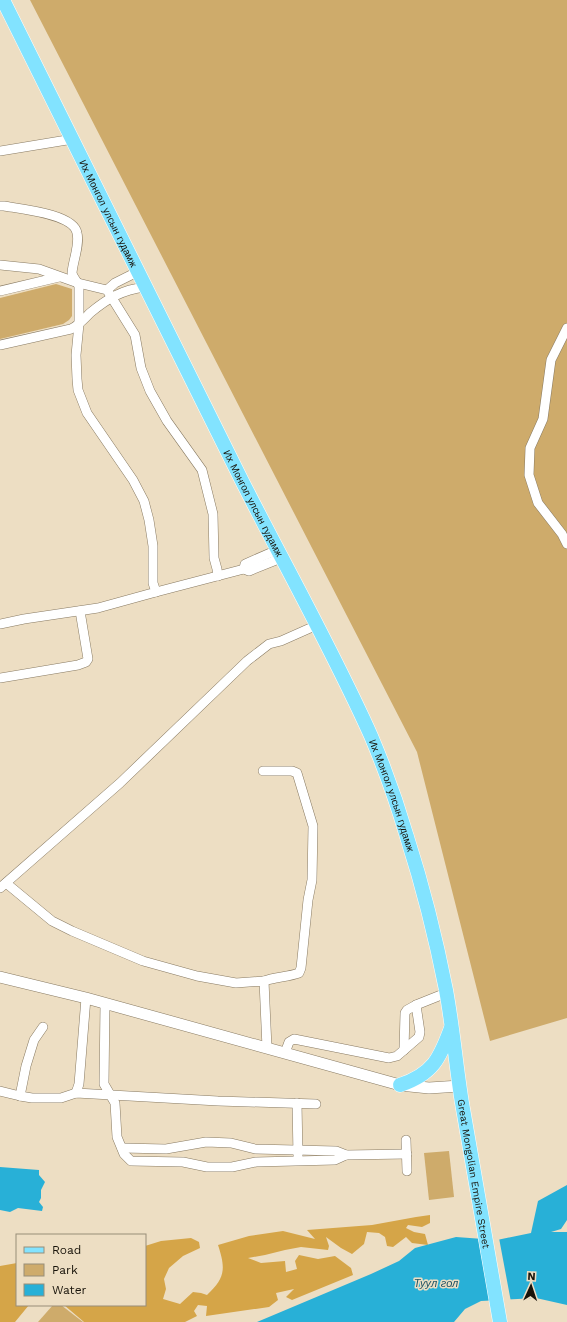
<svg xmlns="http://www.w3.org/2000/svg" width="567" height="1322" font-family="'Work Sans',sans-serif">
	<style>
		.green { fill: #ceab6b }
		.forest { fill: #d5a548 }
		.water { fill: #28b0d7 }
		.pier { fill: #eddec3 }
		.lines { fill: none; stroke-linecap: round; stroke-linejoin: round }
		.minor-casing { stroke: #887a62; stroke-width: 10 }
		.tertiary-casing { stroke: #887a62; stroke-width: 12 }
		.primary-casing { stroke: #fff; stroke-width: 15 }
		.minor { stroke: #fff; stroke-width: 9 }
		.tertiary { stroke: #fff; stroke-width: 11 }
		.primary { stroke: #82e3ff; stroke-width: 14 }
		.labels { text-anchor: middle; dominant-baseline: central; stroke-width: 3; stroke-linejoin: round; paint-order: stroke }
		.street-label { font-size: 10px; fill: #18130a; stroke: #eddec3 }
		.water-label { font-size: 11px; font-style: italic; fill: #1f5364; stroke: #eddec3 }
	</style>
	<rect width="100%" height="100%" fill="#eddec3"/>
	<g class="green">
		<path d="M30,0H567V1018L490,1041L417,752Z"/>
		<path d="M56,284L72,289V316L69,320L63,324L0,339V298Z"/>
		<path d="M449,1151L454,1197L429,1200L424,1153Z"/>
		<path d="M53,1305H61L83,1322H38Z"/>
	</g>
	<g class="forest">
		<path d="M430,1215V1223L422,1227L408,1225L406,1228L414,1232L425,1234L428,1245L412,1243L406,1237L393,1247L387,1246L385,1237L379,1233L367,1232L364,1244L352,1254L341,1248L326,1237L329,1246L328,1250L301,1247L285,1250L265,1255L248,1258L261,1263L285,1261L286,1272L297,1269L295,1261L299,1255L318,1259L335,1256L351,1268L353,1275L292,1300L286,1297L294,1289L276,1293L278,1300L269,1307L206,1316L207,1306L198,1305L194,1311L197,1316L185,1322H84L64,1305H145V1246L161,1241L191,1238L199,1242L200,1248L183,1256L169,1268L164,1279L166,1289L163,1299L180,1304L193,1292L201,1293L207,1295C225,1278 226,1269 218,1245L249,1236L283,1231L315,1239L307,1230L372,1225L416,1217Z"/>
		<path d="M17,1263V1305H29L15,1322H0V1266Z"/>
	</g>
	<g class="water">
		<path d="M0,1167L39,1170V1175L45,1182L41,1190V1198L39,1202L43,1207L42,1211L18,1208L10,1212L0,1210Z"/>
		<path d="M567,1185V1220L561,1229L551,1232H567V1305L536,1298L481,1301L465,1309L454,1322H257L371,1274L399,1261L415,1248L456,1237L497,1240L531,1233L538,1201Z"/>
	</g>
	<path class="pier" d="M478,1237L499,1238L511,1302H490Z"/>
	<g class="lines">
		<g class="minor-casing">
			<g id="minor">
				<path d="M0,151L73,139"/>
				<path d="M0,206H4C21,209 74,214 77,233C80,245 73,260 72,273C73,279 78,281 79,287V324L76,355L77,379L78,390L87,413L133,480L144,501L149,520L153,546V583L156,592L98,608L24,619L0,624"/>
				<path d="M0,265L39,269L78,283L107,290L135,335L141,368L150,391L167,421L202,470L213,514L214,558L217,569L218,576"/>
				<path d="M107,290L115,283L137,272"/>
				<path d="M0,291L59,277"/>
				<path d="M567,328L551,360L543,419L530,448L529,475L538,503L562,534L567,544"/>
				<path d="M0,345L71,329C79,325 84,319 90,313C108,298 122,290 145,287"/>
				<path d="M244,569L245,564L277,550"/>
				<path d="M156,592L244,569L249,571L281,558"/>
				<path d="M0,678L78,665L86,662L88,659L80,611"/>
				<path d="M263,771H292L297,773L313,826L312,880L308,900L301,968L299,973C288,977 275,977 264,981"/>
				<path d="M6,883L52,921L72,931L143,961L197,976L236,983L264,981L267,1048"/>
				<path d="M0,888L120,783L247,661L269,644L281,641L317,625"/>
				<path d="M105,1004L104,1084L115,1103L117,1137L124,1154L131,1161L183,1162L207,1167H232L256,1162L335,1160L346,1155"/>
				<path d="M404,1050L405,1013L407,1010L416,1005"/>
				<path d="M285,1053L289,1042L294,1039L389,1058L397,1056L419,1037L420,1032L416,1005L446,993"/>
				<path d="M0,1091L20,1096L32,1098H61L76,1093L218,1101L316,1104"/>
				<path d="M76,1093L79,1084L86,998"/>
				<path d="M20,1096L26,1066L34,1040L43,1027"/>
				<path d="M297,1103L298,1156"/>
				<path d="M406,1140L407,1171"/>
				<path d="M122,1148L166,1149L206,1142L231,1143L255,1149L336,1151L346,1155L407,1154"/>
			</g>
		</g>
		<g class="tertiary-casing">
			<path id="tertiary" d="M0,977L86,998L400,1085L429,1088L460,1086"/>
		</g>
		<g class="primary-casing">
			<g id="primary">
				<path id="s1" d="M3,0C83,160 161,321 242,481C285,566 332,649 371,736C385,769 397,803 407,837C423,887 436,939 446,990C453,1028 456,1066 462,1103C474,1176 487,1249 500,1322"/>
				<path d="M400,1085C433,1074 440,1058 451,1028"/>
			</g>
		</g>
		<use href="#minor" class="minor"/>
		<use href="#tertiary" class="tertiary"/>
		<use href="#primary" class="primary"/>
	</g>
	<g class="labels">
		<g class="street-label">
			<text stroke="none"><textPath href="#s1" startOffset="238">Их Монгол улсын гудамж</textPath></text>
			<text stroke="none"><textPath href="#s1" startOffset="562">Их Монгол улсын гудамж</textPath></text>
			<text stroke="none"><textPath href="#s1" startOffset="886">Их Монгол улсын гудамж</textPath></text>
			<text stroke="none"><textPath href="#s1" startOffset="1274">Great Mongolian Empire Street</textPath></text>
		</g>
		<g class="water-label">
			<text x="436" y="1283">Туул гол</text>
		</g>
	</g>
	<rect x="16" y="1234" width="130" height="72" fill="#eddec3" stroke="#988d79"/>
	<rect x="24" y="1247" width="20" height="6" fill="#82e3ff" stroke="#988d79"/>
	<text x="52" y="1254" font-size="12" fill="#18130a">Road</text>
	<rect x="24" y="1264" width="20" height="12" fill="#ceab6b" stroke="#988d79"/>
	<text x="52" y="1274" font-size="12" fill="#18130a">Park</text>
	<rect x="24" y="1284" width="20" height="12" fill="#28b0d7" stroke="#988d79"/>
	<text x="52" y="1294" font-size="12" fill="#18130a">Water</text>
	<g transform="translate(531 1286) rotate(3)" stroke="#eddec3" stroke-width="3" paint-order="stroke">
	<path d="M0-3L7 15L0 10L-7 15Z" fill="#18130a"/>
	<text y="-6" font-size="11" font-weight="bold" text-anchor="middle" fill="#18130a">N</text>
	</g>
</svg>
